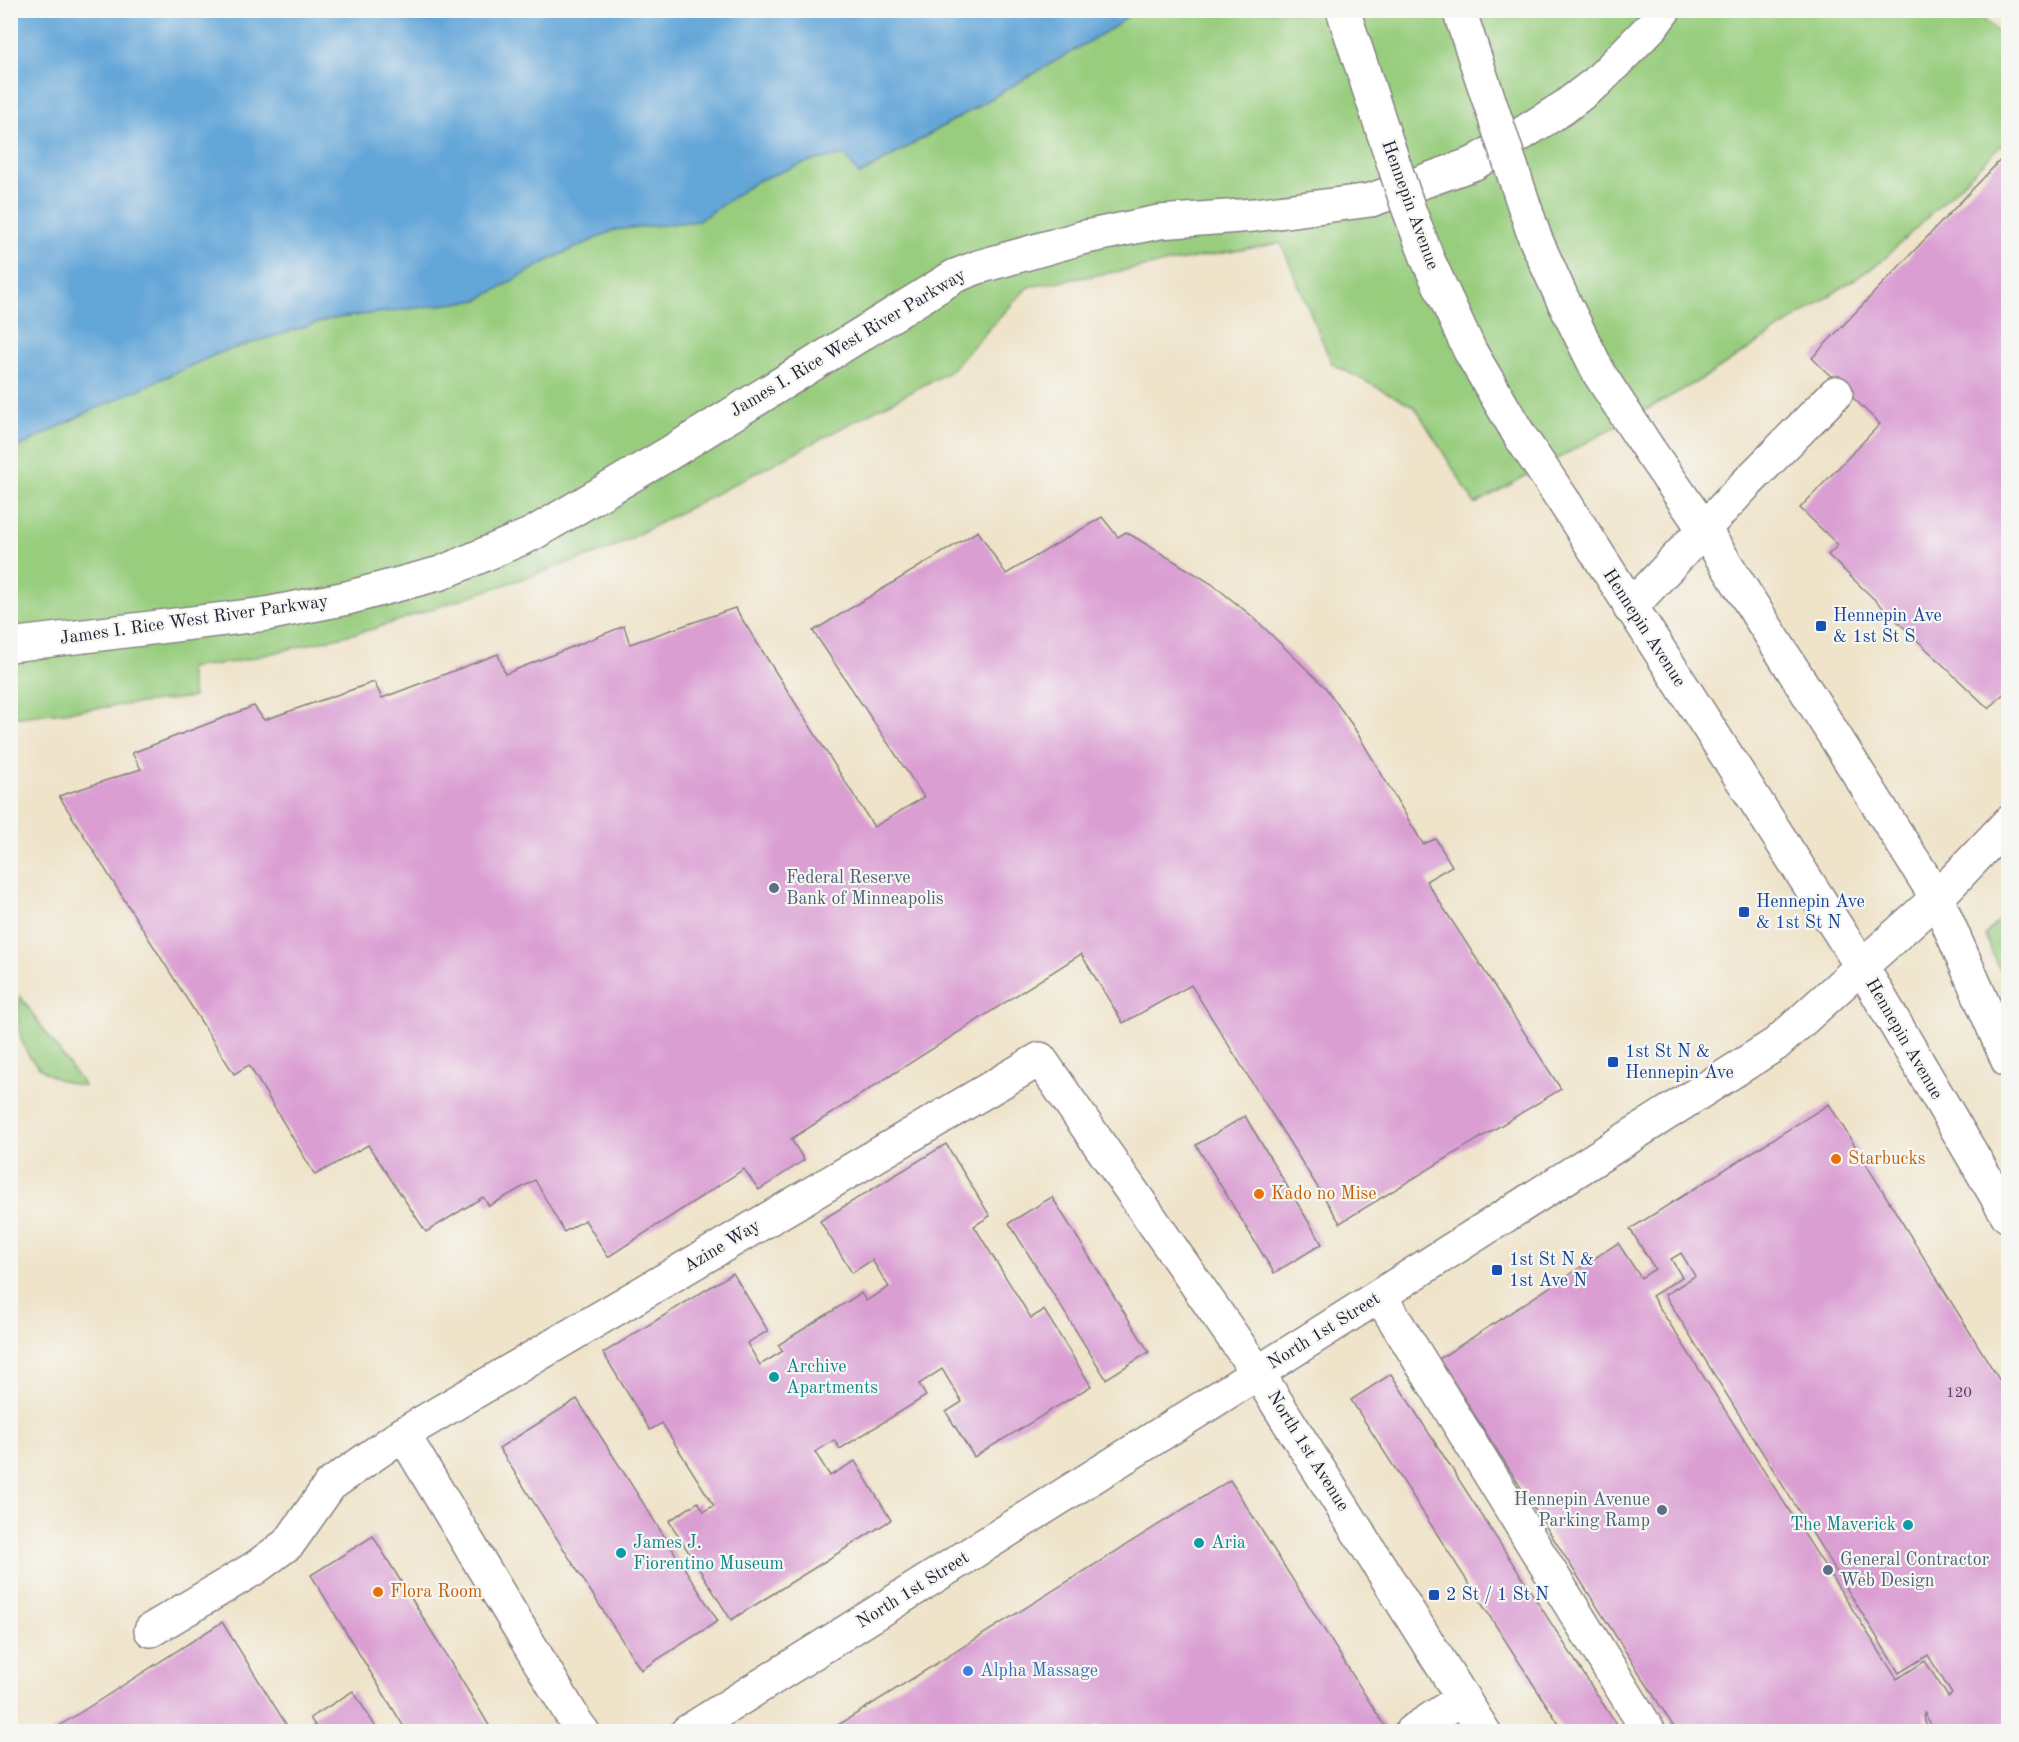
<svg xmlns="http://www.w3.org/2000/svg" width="2019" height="1742" font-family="'Old Standard TT',serif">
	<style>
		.green { fill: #98cd7e; stroke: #5d785c; stroke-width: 1.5 }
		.water { fill: #64a6d8; stroke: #43648a; stroke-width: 1.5 }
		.building { fill: #da9ed3; fill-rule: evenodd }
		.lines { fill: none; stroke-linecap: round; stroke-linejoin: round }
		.minor-casing { stroke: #888282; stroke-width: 36 }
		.major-casing { stroke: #888282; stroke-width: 36 }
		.minor { stroke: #fff; stroke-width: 33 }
		.major { stroke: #fff; stroke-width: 33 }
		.major-bridge-casing { stroke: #888282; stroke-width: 36; stroke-linecap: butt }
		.major-bridge { stroke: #fff; stroke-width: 33 }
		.transit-dot { fill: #1a4fb4; stroke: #f6f6f2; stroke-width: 2 }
		.service-dot { fill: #5c6f8a; stroke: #f6f6f2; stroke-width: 2 }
		.food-dot { fill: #e8710a; stroke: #f6f6f2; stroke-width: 2 }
		.culture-dot { fill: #0f9aa8; stroke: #f6f6f2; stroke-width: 2 }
		.shop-dot { fill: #3f7fe0; stroke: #f6f6f2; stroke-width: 2 }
		.labels { text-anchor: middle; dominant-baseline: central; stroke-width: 4.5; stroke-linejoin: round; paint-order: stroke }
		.number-label { font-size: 15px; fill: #504161 }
		.street-label { font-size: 18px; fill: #22223b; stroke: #f6f6f2 }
		.transit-label { font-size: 18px; fill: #164399; stroke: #f6f6f2; text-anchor: start }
		.service-label { font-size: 18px; fill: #4e5e75; stroke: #f6f6f2; text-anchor: start }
		.food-label { font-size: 18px; fill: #c56008; stroke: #f6f6f2; text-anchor: start }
		.culture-label { font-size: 18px; fill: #0d838f; stroke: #f6f6f2; text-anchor: start }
		.shop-label { font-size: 18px; fill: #366cbe; stroke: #f6f6f2; text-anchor: start }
	</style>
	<rect width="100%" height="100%" fill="#f6f6f2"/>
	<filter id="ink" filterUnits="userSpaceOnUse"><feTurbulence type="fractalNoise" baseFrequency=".0167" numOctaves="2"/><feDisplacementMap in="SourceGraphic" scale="12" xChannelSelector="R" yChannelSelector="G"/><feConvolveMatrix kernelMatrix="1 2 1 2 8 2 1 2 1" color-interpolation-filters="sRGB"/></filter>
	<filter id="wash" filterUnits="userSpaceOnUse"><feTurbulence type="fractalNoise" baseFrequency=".008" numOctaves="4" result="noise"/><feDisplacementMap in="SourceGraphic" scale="24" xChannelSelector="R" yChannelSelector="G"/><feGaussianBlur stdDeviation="1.35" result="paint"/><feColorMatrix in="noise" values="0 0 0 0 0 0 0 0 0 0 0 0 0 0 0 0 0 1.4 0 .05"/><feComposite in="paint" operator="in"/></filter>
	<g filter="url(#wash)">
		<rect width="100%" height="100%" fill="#efe3c9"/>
		<g class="green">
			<path d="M1974,10L2008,42V139L1881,262L1709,375L1475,504L1415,407L1332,364L1281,243L1028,287L949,372L610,549L373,629L235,662L189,668L193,697L11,718V451L86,413L219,353L330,319L478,300L551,259L614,230L698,221L757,181L809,161L846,155L860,175L1114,27L1134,11Z"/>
			<path d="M2008,910V984L1995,960L1985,935Z"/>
			<path d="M20,996L84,1086C33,1079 12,1046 20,996Z"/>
		</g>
		<path class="water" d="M11,10H1134V11L1114,27L859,175L845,155L810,161L757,181L698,221L614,230L551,259L478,300L330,319L219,353L86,413L11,451Z"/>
		<g id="blocks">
			<g class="building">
				<path d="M2008,152V689L1989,709L1828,555L1838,545L1800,508L1880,424L1812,358Z"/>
				<path d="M1102,517L1118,537L1126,532L1212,584L1253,617L1325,687L1353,726L1423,844L1436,839L1452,866L1426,881L1561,1089L1340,1223L1191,985L1123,1023L1081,954L791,1139L804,1160L759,1190L744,1169L608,1257L585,1220L564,1232L535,1180L489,1206L483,1197L426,1232L368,1145L315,1175L249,1065L234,1074L59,796L141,769L132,753L254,706L264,720L374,682L382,698L498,654L505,674L624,626L630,644L735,608L874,827L924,797L813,631L978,531L1006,574Z"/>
				<path d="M1829,1104L2008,1394V1727L2001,1732H1935L1924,1712L1925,1722L1931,1732H1677L1439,1359L1618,1243L1641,1278L1655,1269L1630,1229ZM1681,1253L1695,1276L1665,1295L1899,1673L1928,1655L1952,1694L1948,1697L1925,1661L1897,1679L1652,1296L1682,1277L1671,1259Z"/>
				<path d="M1245,1116L1322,1244L1274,1273L1196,1145Z"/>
				<path d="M946,1144L990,1216L974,1226L1031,1318L1044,1310L1091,1386L974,1457L946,1412L962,1402L942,1369L919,1384L926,1396L840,1449L834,1440L815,1452L830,1476L855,1461L891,1520L731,1620L669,1521L698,1502L704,1511L714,1506L662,1423L650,1430L603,1353L733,1273L768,1331L747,1343L760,1365L783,1351L778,1345L861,1293L866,1301L889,1287L872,1260L852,1273L820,1221Z"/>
				<path d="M1052,1197L1149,1352L1106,1379L1009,1223Z"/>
				<path d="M1391,1374L1621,1732H1564L1351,1400Z"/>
				<path d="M577,1399L718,1621L641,1670L499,1448Z"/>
				<path d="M1230,1480L1386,1728L1380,1732H1103L1099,1725L1089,1732H827Z"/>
				<path d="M373,1536L481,1712L493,1732H407L374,1678L311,1575Z"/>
				<path d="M222,1622L291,1732H50L56,1728Z"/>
				<path d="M353,1691L379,1732H319L310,1718Z"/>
			</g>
		</g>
	</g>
	<g filter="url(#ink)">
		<use href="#blocks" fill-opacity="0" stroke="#888282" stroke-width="1.5"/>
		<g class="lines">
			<g class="minor-casing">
				<g id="minor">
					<path d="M1630,608L1744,486L1836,393"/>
					<path d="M10,645L266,614L347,598L441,573L532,534L668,454L955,276L978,267L1081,238L1159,222L1254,215L1371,200L1475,163L1563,108L1597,82L1653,25L1664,10"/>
					<path d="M1380,1296L1649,1732"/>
					<path d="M403,1434L577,1724L583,1732"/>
					<path d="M151,1630L255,1568L289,1543L330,1485L403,1434L1040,1059L1258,1373L1484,1732"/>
					<path d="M687,1732L1196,1412L1776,1044L1937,898L2008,823"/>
					<path d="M1411,1732L1463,1698"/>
				</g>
			</g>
			<g class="major-casing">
				<g id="major">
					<path d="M1649,450L1704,529L1937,898L2008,1061"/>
					<path d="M1565,503L1862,967L2008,1216"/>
				</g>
			</g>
			<use href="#minor" class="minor"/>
			<use href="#major" class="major"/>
			<g class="major-bridge-casing">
				<g id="major-bridge">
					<path d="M1343,10L1408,207L1428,260L1470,351L1520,436L1565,503"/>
					<path d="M1459,10L1535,238L1562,298L1600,375L1649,450"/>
				</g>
			</g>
			<use href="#major-bridge" class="major-bridge"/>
		</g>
	</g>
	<g class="transit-dot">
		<rect x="1815" y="620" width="12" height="12" rx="3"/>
		<rect x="1738" y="906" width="12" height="12" rx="3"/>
		<rect x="1607" y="1056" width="12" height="12" rx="3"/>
		<rect x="1491" y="1264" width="12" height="12" rx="3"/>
		<rect x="1428" y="1589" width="12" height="12" rx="3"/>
	</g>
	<g class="service-dot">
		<circle cx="774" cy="888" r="6"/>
		<circle cx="1662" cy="1510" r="6"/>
		<circle cx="1828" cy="1570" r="6"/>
	</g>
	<g class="food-dot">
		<circle cx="1836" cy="1159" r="6"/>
		<circle cx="1259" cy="1194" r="6"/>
		<circle cx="378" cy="1592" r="6"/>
	</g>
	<g class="culture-dot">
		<circle cx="774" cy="1377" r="6"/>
		<circle cx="1908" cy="1525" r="6"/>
		<circle cx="1199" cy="1543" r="6"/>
		<circle cx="621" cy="1553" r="6"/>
	</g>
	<circle class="shop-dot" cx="968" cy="1671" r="6"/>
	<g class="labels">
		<g class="number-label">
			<text x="1959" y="1393">120</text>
		</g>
		<g class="street-label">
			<text transform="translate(1410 205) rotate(70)">Hennepin Avenue</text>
			<text transform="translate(848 343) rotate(-31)">James I. Rice West River Parkway</text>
			<text transform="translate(194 620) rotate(-8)">James I. Rice West River Parkway</text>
			<text transform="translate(1644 628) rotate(57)">Hennepin Avenue</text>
			<text transform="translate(1904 1039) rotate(60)">Hennepin Avenue</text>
			<text transform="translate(722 1246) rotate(-31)">Azine Way</text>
			<text transform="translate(1324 1331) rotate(-32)">North 1st Street</text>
			<text transform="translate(1308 1451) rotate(58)">North 1st Avenue</text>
			<text transform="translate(913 1590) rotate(-32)">North 1st Street</text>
		</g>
		<g class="transit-label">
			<text x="1833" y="616">Hennepin Ave<tspan x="1833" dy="21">&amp; 1st St S</tspan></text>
			<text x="1756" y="902">Hennepin Ave<tspan x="1756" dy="21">&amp; 1st St N</tspan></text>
			<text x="1625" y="1052">1st St N &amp;<tspan x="1625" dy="21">Hennepin Ave</tspan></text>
			<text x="1509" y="1260">1st St N &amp;<tspan x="1509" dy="21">1st Ave N</tspan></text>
			<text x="1446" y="1595">2 St / 1 St N</text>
		</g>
		<g class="service-label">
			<text x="786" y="878">Federal Reserve<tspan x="786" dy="21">Bank of Minneapolis</tspan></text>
			<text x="1650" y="1500" text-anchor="end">Hennepin Avenue<tspan x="1650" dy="21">Parking Ramp</tspan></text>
			<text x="1840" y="1560">General Contractor<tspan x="1840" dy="21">Web Design</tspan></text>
		</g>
		<g class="food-label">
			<text x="1848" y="1159">Starbucks</text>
			<text x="1271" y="1194">Kado no Mise</text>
			<text x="390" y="1592">Flora Room</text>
		</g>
		<g class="culture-label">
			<text x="786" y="1367">Archive<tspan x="786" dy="21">Apartments</tspan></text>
			<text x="1896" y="1525" text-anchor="end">The Maverick</text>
			<text x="633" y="1543">James J.<tspan x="633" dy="21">Fiorentino Museum</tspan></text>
			<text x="1211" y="1543">Aria</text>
		</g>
		<g class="shop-label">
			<text x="980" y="1671">Alpha Massage</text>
		</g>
	</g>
	<rect width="2019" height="1742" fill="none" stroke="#f6f6f2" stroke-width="36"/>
</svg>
